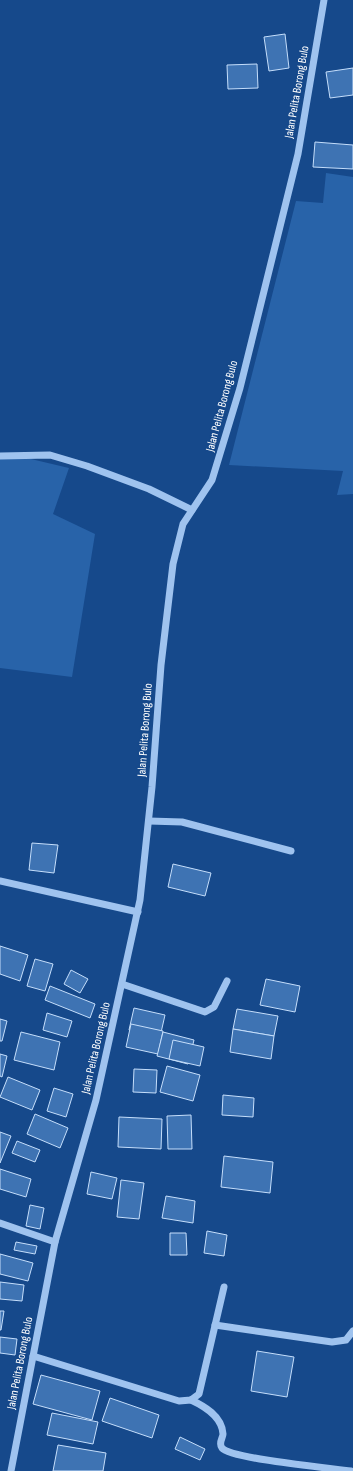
<svg xmlns="http://www.w3.org/2000/svg" width="353" height="1471" font-family="'Sofia Sans Condensed',sans-serif">
	<style>
		.green { fill: #2863a9 }
		.building { fill: #3e73b3; stroke: #c5defb }
		.lines { fill: none; stroke-linecap: round; stroke-linejoin: round }
		.minor { stroke: #9fc3ef; stroke-width: 7 }
		.labels { text-anchor: middle; dominant-baseline: central; stroke-width: 3; stroke-linejoin: round; paint-order: stroke }
		.street-label { font-size: 12px; fill: #fff; stroke: #16498b }
	</style>
	<rect width="100%" height="100%" fill="#16498b"/>
	<g class="green">
		<path d="M326,173L353,177V494L337,495L343,471L229,465L296,201L323,203Z"/>
		<path d="M14,455L69,468L53,514L95,534L72,677L0,668V456Z"/>
	</g>
	<g class="building">
		<path d="M285,34L289,68L269,71L264,37Z"/>
		<path d="M257,64L258,88L228,89L227,65Z"/>
		<path d="M353,68V95L330,98L326,72Z"/>
		<path d="M315,142L353,145V169L313,167Z"/>
		<path d="M32,843L58,845L54,873L29,870Z"/>
		<path d="M173,864L211,873L205,896L168,887Z"/>
		<path d="M0,946L28,955L20,981L0,974Z"/>
		<path d="M35,959L53,964L45,991L27,986Z"/>
		<path d="M71,970L88,979L80,993L64,984Z"/>
		<path d="M266,979L300,986L295,1012L260,1005Z"/>
		<path d="M50,986L95,1004L90,1018L45,1000Z"/>
		<path d="M134,1008L165,1015L160,1037L129,1030Z"/>
		<path d="M237,1009L278,1016L274,1036L233,1029Z"/>
		<path d="M47,1013L72,1021L67,1037L43,1030Z"/>
		<path d="M0,1019L7,1021L2,1041H0Z"/>
		<path d="M131,1024L163,1031L158,1054L126,1047Z"/>
		<path d="M233,1029L274,1036L271,1059L230,1052Z"/>
		<path d="M21,1032L60,1042L54,1070L14,1060Z"/>
		<path d="M163,1032L194,1040L188,1064L157,1056Z"/>
		<path d="M173,1040L204,1047L200,1066L169,1059Z"/>
		<path d="M0,1054L7,1056L2,1077L0,1076Z"/>
		<path d="M167,1066L200,1075L193,1101L160,1092Z"/>
		<path d="M134,1069L157,1070L156,1093L133,1092Z"/>
		<path d="M8,1077L40,1090L32,1110L0,1097Z"/>
		<path d="M54,1088L73,1094L66,1117L47,1111Z"/>
		<path d="M223,1095L254,1098L253,1117L222,1115Z"/>
		<path d="M35,1114L68,1128L60,1148L27,1134Z"/>
		<path d="M191,1115L192,1149H168L167,1116Z"/>
		<path d="M119,1117L162,1119L161,1149L118,1147Z"/>
		<path d="M0,1132L11,1136L0,1163Z"/>
		<path d="M17,1141L40,1150L35,1162L12,1153Z"/>
		<path d="M224,1156L273,1162L270,1193L221,1187Z"/>
		<path d="M0,1169L31,1179L26,1197L0,1189Z"/>
		<path d="M91,1172L117,1178L112,1199L87,1194Z"/>
		<path d="M121,1180L144,1183L139,1219L117,1217Z"/>
		<path d="M166,1196L195,1201L193,1223L162,1218Z"/>
		<path d="M30,1205L44,1208L40,1229L26,1226Z"/>
		<path d="M207,1231L227,1235L224,1256L204,1253Z"/>
		<path d="M170,1233H186L187,1255H170Z"/>
		<path d="M16,1242L37,1246L35,1254L14,1250Z"/>
		<path d="M0,1254L33,1263L28,1281L0,1274Z"/>
		<path d="M0,1282L24,1285L22,1301L0,1299Z"/>
		<path d="M0,1311H4L1,1330H0Z"/>
		<path d="M0,1337L17,1339L15,1355L0,1353Z"/>
		<path d="M257,1351L294,1357L287,1397L251,1391Z"/>
		<path d="M41,1375L100,1391L92,1420L33,1404Z"/>
		<path d="M110,1398L159,1415L152,1438L102,1421Z"/>
		<path d="M52,1413L98,1422L93,1444L47,1435Z"/>
		<path d="M180,1437L205,1449L200,1460L175,1449Z"/>
		<path d="M58,1445L106,1453L103,1471H53Z"/>
	</g>
	<g class="lines">
		<g class="minor">
			<path d="M0,456L50,455L87,466L149,489L192,510"/>
			<path d="M149,821L182,822L291,851"/>
			<path d="M0,881L138,912"/>
			<path d="M122,984L205,1012L214,1007L227,981"/>
			<path d="M0,1223L55,1242"/>
			<path d="M215,1325L332,1342L346,1340L353,1331"/>
			<path d="M33,1356L179,1401L191,1400L199,1394L224,1287"/>
			<path d="M191,1400C204,1406 222,1416 223,1434C223,1438 218,1443 222,1448C231,1459 331,1468 351,1471"/>
			<path d="M11,1471L55,1242L96,1100L140,900L152,787L161,665L173,564L183,524L212,480L240,388L298,154L324,0"/>
		</g>
	</g>
	<g class="labels">
		<g class="street-label">
			<text transform="translate(297 92) rotate(-80)">Jalan Pelita Borong Bulo</text>
			<text transform="translate(222 406) rotate(-75)">Jalan Pelita Borong Bulo</text>
			<text transform="translate(145 730) rotate(-86)">Jalan Pelita Borong Bulo</text>
			<text transform="translate(96 1048) rotate(-77)">Jalan Pelita Borong Bulo</text>
			<text transform="translate(20 1363) rotate(-79)">Jalan Pelita Borong Bulo</text>
		</g>
	</g>
</svg>
